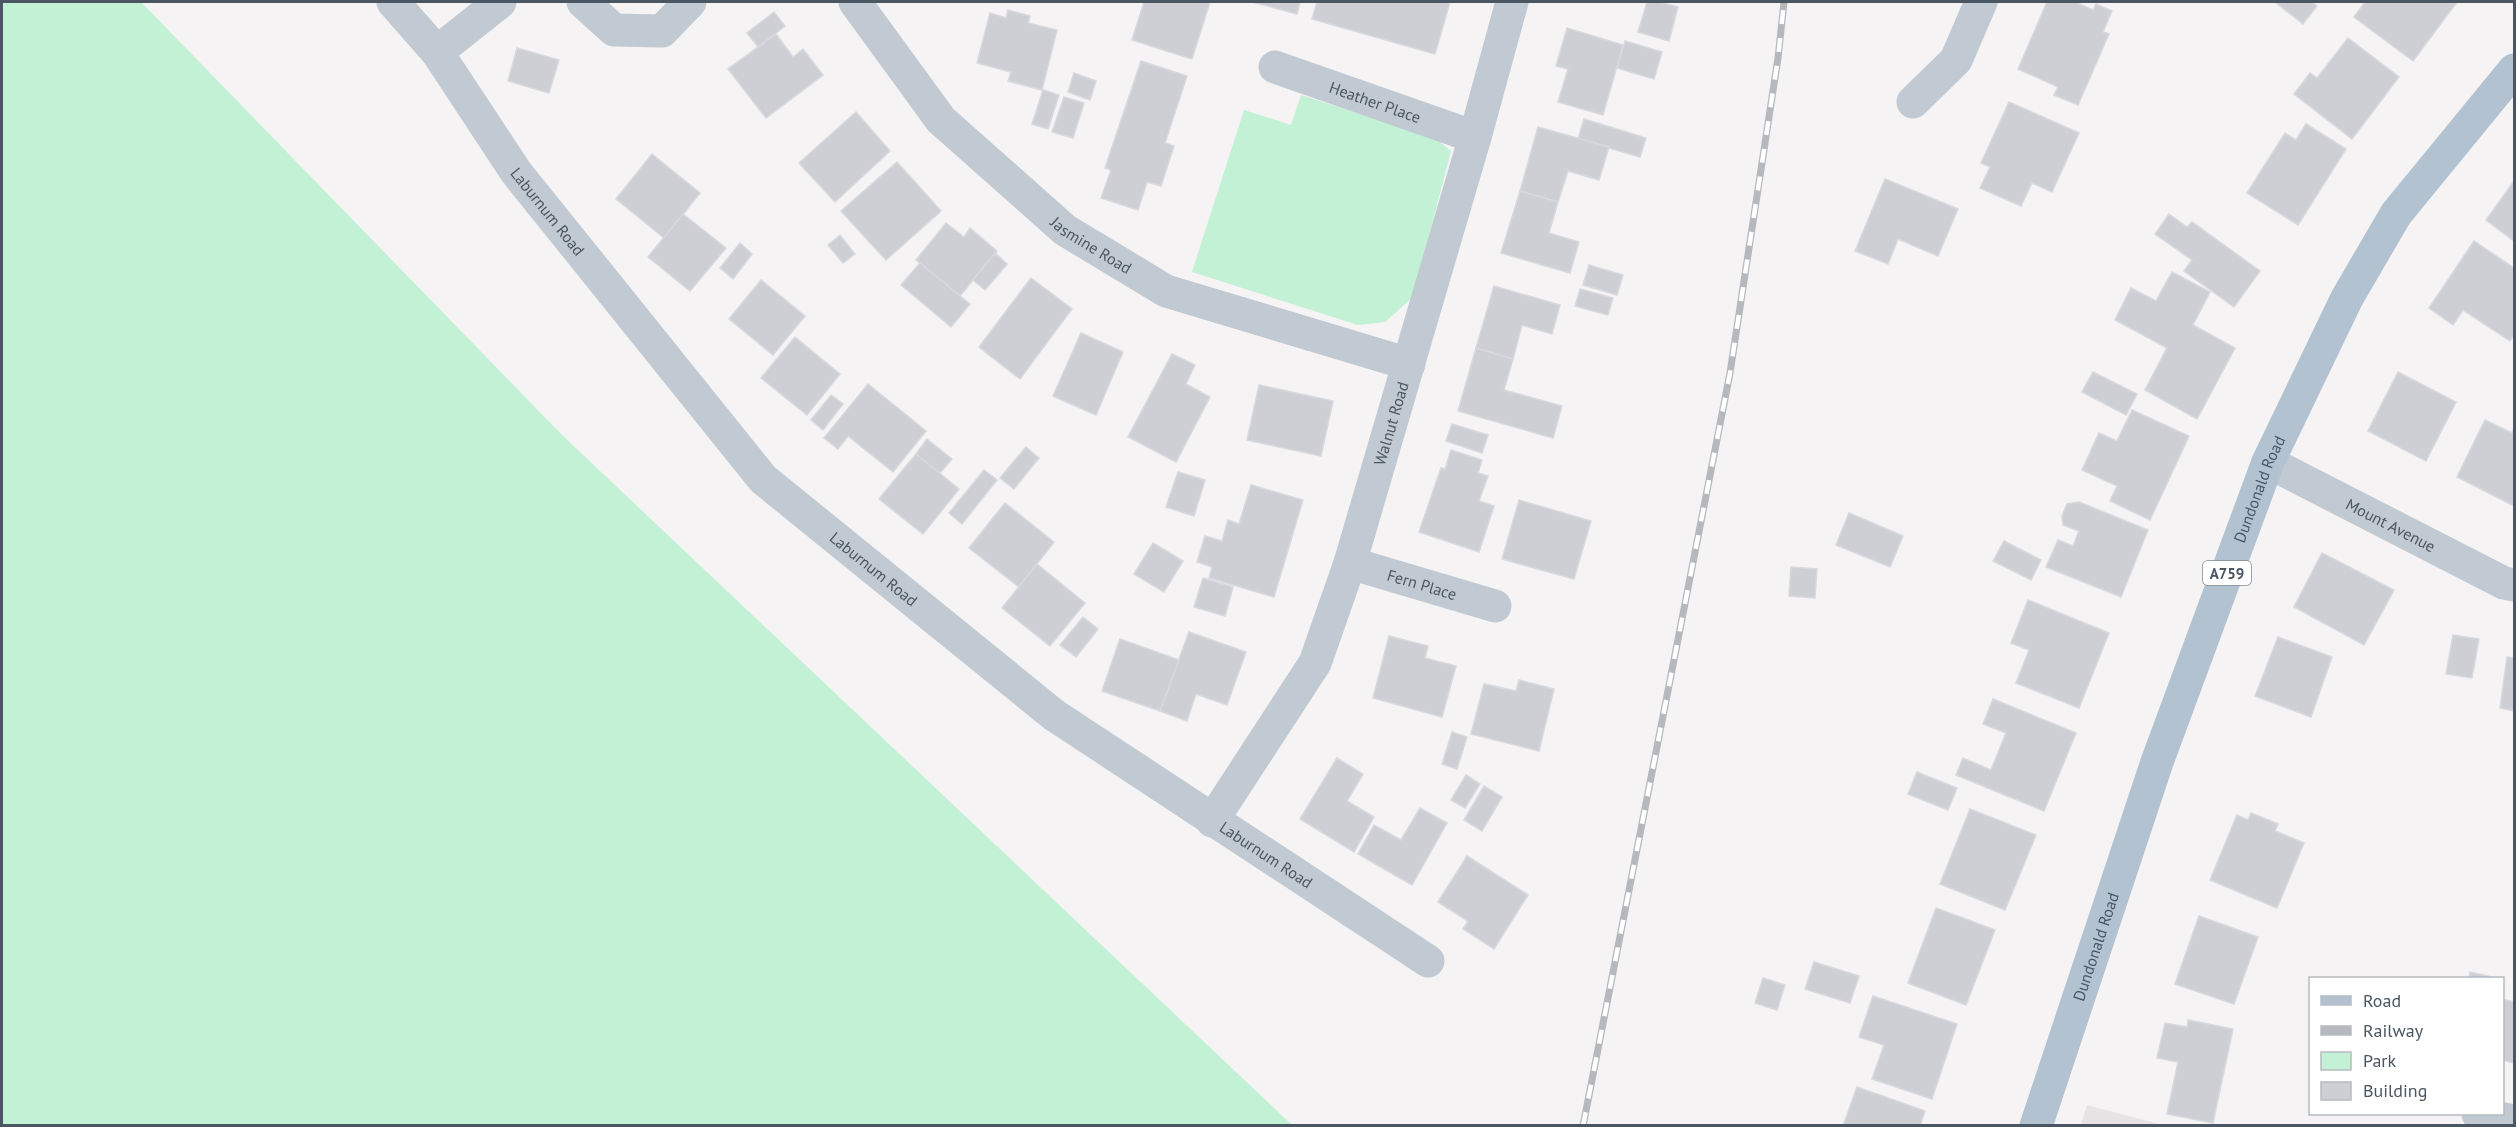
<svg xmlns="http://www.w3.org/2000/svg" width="2516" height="1127" font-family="'PT Sans',sans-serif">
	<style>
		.education { fill: #e6e4e5 }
		.green { fill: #c3f1d5 }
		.building { fill: #cdcfd5; stroke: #d7d9de; stroke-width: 1.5 }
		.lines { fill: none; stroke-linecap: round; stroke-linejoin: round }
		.minor { stroke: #c1cad2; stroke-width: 33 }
		.primary { stroke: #b3c2d1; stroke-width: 33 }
		.rail-casing { stroke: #b5b8bd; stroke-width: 7 }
		.rail { stroke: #fff; stroke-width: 4.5; stroke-dasharray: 14; stroke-linecap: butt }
		.labels { text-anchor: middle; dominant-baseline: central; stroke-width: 6; stroke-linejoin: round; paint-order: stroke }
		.shield { fill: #fff; stroke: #808990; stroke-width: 1.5 }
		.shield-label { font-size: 15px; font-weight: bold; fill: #4a5661 }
		.street-label { font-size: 16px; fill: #4a5661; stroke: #fff }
	</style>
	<rect width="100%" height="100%" fill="#f5f3f3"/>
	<path class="education" d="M2087,1105L2163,1125H2081Z"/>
	<g class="green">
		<path d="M2,2H141L563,436L1292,1125H2Z"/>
		<path d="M1301,95L1435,138L1451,151L1413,297L1385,322L1358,325L1192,272L1244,110L1291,125Z"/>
	</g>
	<g class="building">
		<path d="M1144,2H1210L1192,59L1132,40Z"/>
		<path d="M1252,2H1300L1297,14Z"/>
		<path d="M1317,2H1450L1435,54L1312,19Z"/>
		<path d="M1647,2H1659L1678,7L1669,41L1638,32Z"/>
		<path d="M2047,2H2075L2093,10L2096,4L2112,11L2103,32L2109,34L2078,105L2054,95L2058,87L2018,69Z"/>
		<path d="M2275,2H2311L2317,6L2303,24Z"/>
		<path d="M2365,2H2457L2413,61L2354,17Z"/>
		<path d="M1008,10L1030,16L1028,23L1057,30L1042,90L1008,81L1011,72L977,63L990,13L1006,18Z"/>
		<path d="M774,12L785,26L758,47L747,33Z"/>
		<path d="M1567,28L1623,45L1603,115L1558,102L1568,69L1556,66Z"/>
		<path d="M776,34L793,57L803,49L823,75L766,118L728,69Z"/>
		<path d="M2348,38L2399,77L2352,139L2294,94L2310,73L2317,78Z"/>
		<path d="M1625,41L1662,52L1654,79L1617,68Z"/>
		<path d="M517,48L559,60L549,93L508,81Z"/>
		<path d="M1141,61L1187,76L1165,143L1174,146L1161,186L1147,182L1138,210L1101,198L1111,170L1105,168Z"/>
		<path d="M1074,73L1096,81L1090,100L1068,92Z"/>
		<path d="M1043,90L1059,95L1048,129L1032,124Z"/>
		<path d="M1064,97L1084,103L1073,138L1052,132Z"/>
		<path d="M2009,102L2079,133L2052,192L2032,183L2021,206L1980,188L1990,167L1981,163Z"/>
		<path d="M856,112L890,151L835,202L799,163Z"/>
		<path d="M1584,119L1646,138L1640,157L1578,139Z"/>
		<path d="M2306,124L2346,149L2298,225L2247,193L2285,133L2296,140Z"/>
		<path d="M1538,127L1609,147L1599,180L1568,171L1558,202L1520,191Z"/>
		<path d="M652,154L700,193L664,238L616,199Z"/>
		<path d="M897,162L941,211L886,260L841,211Z"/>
		<path d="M1885,179L1958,209L1938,256L1898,239L1888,264L1855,251Z"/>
		<path d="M2514,181V241L2486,220Z"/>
		<path d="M1520,191L1558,202L1549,233L1579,242L1570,273L1501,253Z"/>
		<path d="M683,214L726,248L690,291L648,257Z"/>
		<path d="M2169,214L2187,227L2192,222L2260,271L2234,307L2184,271L2192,260L2155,234Z"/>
		<path d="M946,223L964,237L970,228L997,251L960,296L916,260Z"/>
		<path d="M840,235L855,254L843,263L828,245Z"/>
		<path d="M2474,241L2514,268V334L2510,341L2463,310L2453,325L2429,308Z"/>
		<path d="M740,243L752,254L733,279L720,268Z"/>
		<path d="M995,253L1007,264L985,290L973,280Z"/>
		<path d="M920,263L970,304L951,327L901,285Z"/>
		<path d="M1589,265L1623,275L1617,295L1583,285Z"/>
		<path d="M2172,272L2210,292L2193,325L2235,348L2197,419L2145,390L2167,348L2115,320L2131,288L2156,301Z"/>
		<path d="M1031,278L1072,309L1020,379L979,347Z"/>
		<path d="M761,280L805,316L773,355L729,319Z"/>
		<path d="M1494,286L1560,305L1552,334L1522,325L1513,359L1476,348Z"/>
		<path d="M1580,289L1613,298L1608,315L1575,306Z"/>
		<path d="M1081,333L1123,352L1096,415L1053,396Z"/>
		<path d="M795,337L840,374L807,415L761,378Z"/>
		<path d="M1476,348L1513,359L1504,390L1562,406L1553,438L1458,411Z"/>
		<path d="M1172,354L1195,365L1186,384L1210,397L1176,462L1128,437Z"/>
		<path d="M2093,372L2137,394L2126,415L2082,392Z"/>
		<path d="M2398,372L2456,402L2426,461L2368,431Z"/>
		<path d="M868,384L926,431L893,472L848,436L838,449L824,438Z"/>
		<path d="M1259,385L1333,401L1321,456L1247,440Z"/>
		<path d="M831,395L843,404L823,430L811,420Z"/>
		<path d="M2132,410L2189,436L2150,520L2110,501L2117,486L2082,470L2099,433L2117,441Z"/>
		<path d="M2485,420L2512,433L2514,428V506L2457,477Z"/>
		<path d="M1452,424L1488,435L1482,453L1446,441Z"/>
		<path d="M927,439L952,459L940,473L916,454Z"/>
		<path d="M1026,447L1039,458L1014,489L1000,478Z"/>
		<path d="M1451,450L1482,460L1478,473L1488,476L1479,501L1494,506L1479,552L1419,532L1441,468L1445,469Z"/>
		<path d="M916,454L959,489L923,534L879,499Z"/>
		<path d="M984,470L997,480L962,524L949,513Z"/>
		<path d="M1178,472L1205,480L1194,516L1166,507Z"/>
		<path d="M1251,485L1303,500L1274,597L1209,578L1212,567L1197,562L1205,536L1222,541L1228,520L1239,524Z"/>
		<path d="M1519,500L1591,521L1574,579L1502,559Z"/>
		<path d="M2079,502L2148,530L2121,597L2046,567L2058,540L2073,546L2079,531L2063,525L2062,516L2067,504Z"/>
		<path d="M1005,503L1054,542L1019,587L969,548Z"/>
		<path d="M1849,513L1903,536L1890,567L1836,545Z"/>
		<path d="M2004,541L2041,560L2031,580L1993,561Z"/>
		<path d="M1153,543L1183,561L1164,592L1134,574Z"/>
		<path d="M2322,553L2394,590L2364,645L2294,607Z"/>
		<path d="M1037,564L1085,603L1050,646L1002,608Z"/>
		<path d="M1791,567L1817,569L1815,598L1789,596Z"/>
		<path d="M1203,578L1233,587L1225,616L1194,607Z"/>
		<path d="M2028,600L2109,633L2079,708L2016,683L2029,650L2011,643Z"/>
		<path d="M1083,617L1098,629L1076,657L1060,645Z"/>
		<path d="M1189,632L1246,652L1227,705L1196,694L1187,721L1160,711Z"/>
		<path d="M2453,635L2479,639L2472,678L2446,674Z"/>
		<path d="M1389,636L1428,646L1425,658L1456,666L1442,717L1373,698Z"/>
		<path d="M2278,637L2332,657L2311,717L2255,696Z"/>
		<path d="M1120,639L1179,660L1160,711L1102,691Z"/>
		<path d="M2507,657L2514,658V711L2500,708Z"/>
		<path d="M1519,680L1554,689L1539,751L1471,734L1484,684L1516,691Z"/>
		<path d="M1993,699L2076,733L2044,811L1956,775L1963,758L1991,770L2006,733L1983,724Z"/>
		<path d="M1452,732L1467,737L1457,769L1442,764Z"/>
		<path d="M1337,758L1363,774L1347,801L1374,817L1354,852L1300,819Z"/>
		<path d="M1917,772L1957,788L1948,810L1908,794Z"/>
		<path d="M1466,775L1480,784L1465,808L1451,800Z"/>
		<path d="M1484,786L1502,797L1482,831L1464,820Z"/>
		<path d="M1420,808L1447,823L1412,885L1358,854L1374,825L1401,840Z"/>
		<path d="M1970,809L2036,835L2005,910L1940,884Z"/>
		<path d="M2251,813L2278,824L2275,831L2304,843L2277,908L2210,880L2237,815L2248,820Z"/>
		<path d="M1467,856L1528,895L1494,949L1463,929L1468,921L1438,902Z"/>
		<path d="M1936,908L1995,930L1966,1005L1908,983Z"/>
		<path d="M2199,916L2258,937L2234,1004L2175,984Z"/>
		<path d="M1814,962L1859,976L1850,1003L1805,989Z"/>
		<path d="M2470,972L2496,978H2469Z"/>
		<path d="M1763,978L1785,985L1777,1010L1755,1003Z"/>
		<path d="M1873,996L1957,1024L1932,1099L1872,1079L1884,1045L1859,1037Z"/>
		<path d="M2502,999L2514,1002V1063L2502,1060Z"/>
		<path d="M2188,1020L2233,1029L2213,1123L2167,1114L2178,1062L2157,1058L2165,1023L2187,1027Z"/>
		<path d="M1857,1087L1925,1111L1920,1126H1843Z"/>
	</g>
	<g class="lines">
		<g class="minor">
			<path id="s1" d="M393,2L437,52L516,172L763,479L1054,715L1428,961"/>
			<path d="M583,2L614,30L662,31L690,2"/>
			<path id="s2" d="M855,2L941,120L1065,230L1166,291L1409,364"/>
			<path d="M437,52L500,2"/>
			<path id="s3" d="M1275,67L1475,137"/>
			<path d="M1913,102L1956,60L1981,2"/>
			<path id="s4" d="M2268,462L2504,583L2514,585"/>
			<path id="s5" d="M1350,563L1495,606"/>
			<path id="s6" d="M1212,821L1315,663L1350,563L1475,137L1512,2"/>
			<path d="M2478,1114L2514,1121"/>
		</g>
		<path class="primary" id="s7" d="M2036,1126L2157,762L2268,462L2347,298L2396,214L2514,70"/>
		<g class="rail-casing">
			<path id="rail" d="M1583,1126L1730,373L1778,58L1784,2"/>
		</g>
		<use href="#rail" class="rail"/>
	</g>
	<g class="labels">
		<rect class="shield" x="2203" y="561" width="48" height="24" rx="4.5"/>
		<g class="shield-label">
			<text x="2227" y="573">A759</text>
		</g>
		<g class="street-label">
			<text stroke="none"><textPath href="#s3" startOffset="106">Heather Place</textPath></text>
			<text stroke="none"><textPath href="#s1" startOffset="261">Laburnum Road</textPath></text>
			<text stroke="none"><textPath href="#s2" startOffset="342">Jasmine Road</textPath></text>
			<text stroke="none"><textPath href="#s6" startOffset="440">Walnut Road</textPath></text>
			<text stroke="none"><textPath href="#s7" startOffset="675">Dundonald Road</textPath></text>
			<text stroke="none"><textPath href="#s4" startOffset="138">Mount Avenue</textPath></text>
			<text stroke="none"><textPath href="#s1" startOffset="747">Laburnum Road</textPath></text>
			<text stroke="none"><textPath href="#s5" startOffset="75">Fern Place</textPath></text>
			<text stroke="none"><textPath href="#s1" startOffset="1233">Laburnum Road</textPath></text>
			<text stroke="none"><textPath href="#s7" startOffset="189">Dundonald Road</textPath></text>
		</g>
	</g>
	<rect width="2516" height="1127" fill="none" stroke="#4a5661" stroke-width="6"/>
	<rect x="2309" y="977" width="195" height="138" fill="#ffffff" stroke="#b7bbc0" stroke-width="1.5"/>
	<rect x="2321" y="996" width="30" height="9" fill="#b3c2d1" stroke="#b7bbc0" stroke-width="1.5"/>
	<text x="2363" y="1007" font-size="18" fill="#4a5661">Road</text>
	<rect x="2321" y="1026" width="30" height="9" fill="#b5b8bd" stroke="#b7bbc0" stroke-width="1.5"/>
	<text x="2363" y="1037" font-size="18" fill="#4a5661">Railway</text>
	<rect x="2321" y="1052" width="30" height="18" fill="#c3f1d5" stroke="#b7bbc0" stroke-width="1.5"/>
	<text x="2363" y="1067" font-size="18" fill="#4a5661">Park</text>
	<rect x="2321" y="1082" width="30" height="18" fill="#cdcfd5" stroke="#b7bbc0" stroke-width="1.5"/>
	<text x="2363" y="1097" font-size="18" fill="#4a5661">Building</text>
</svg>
